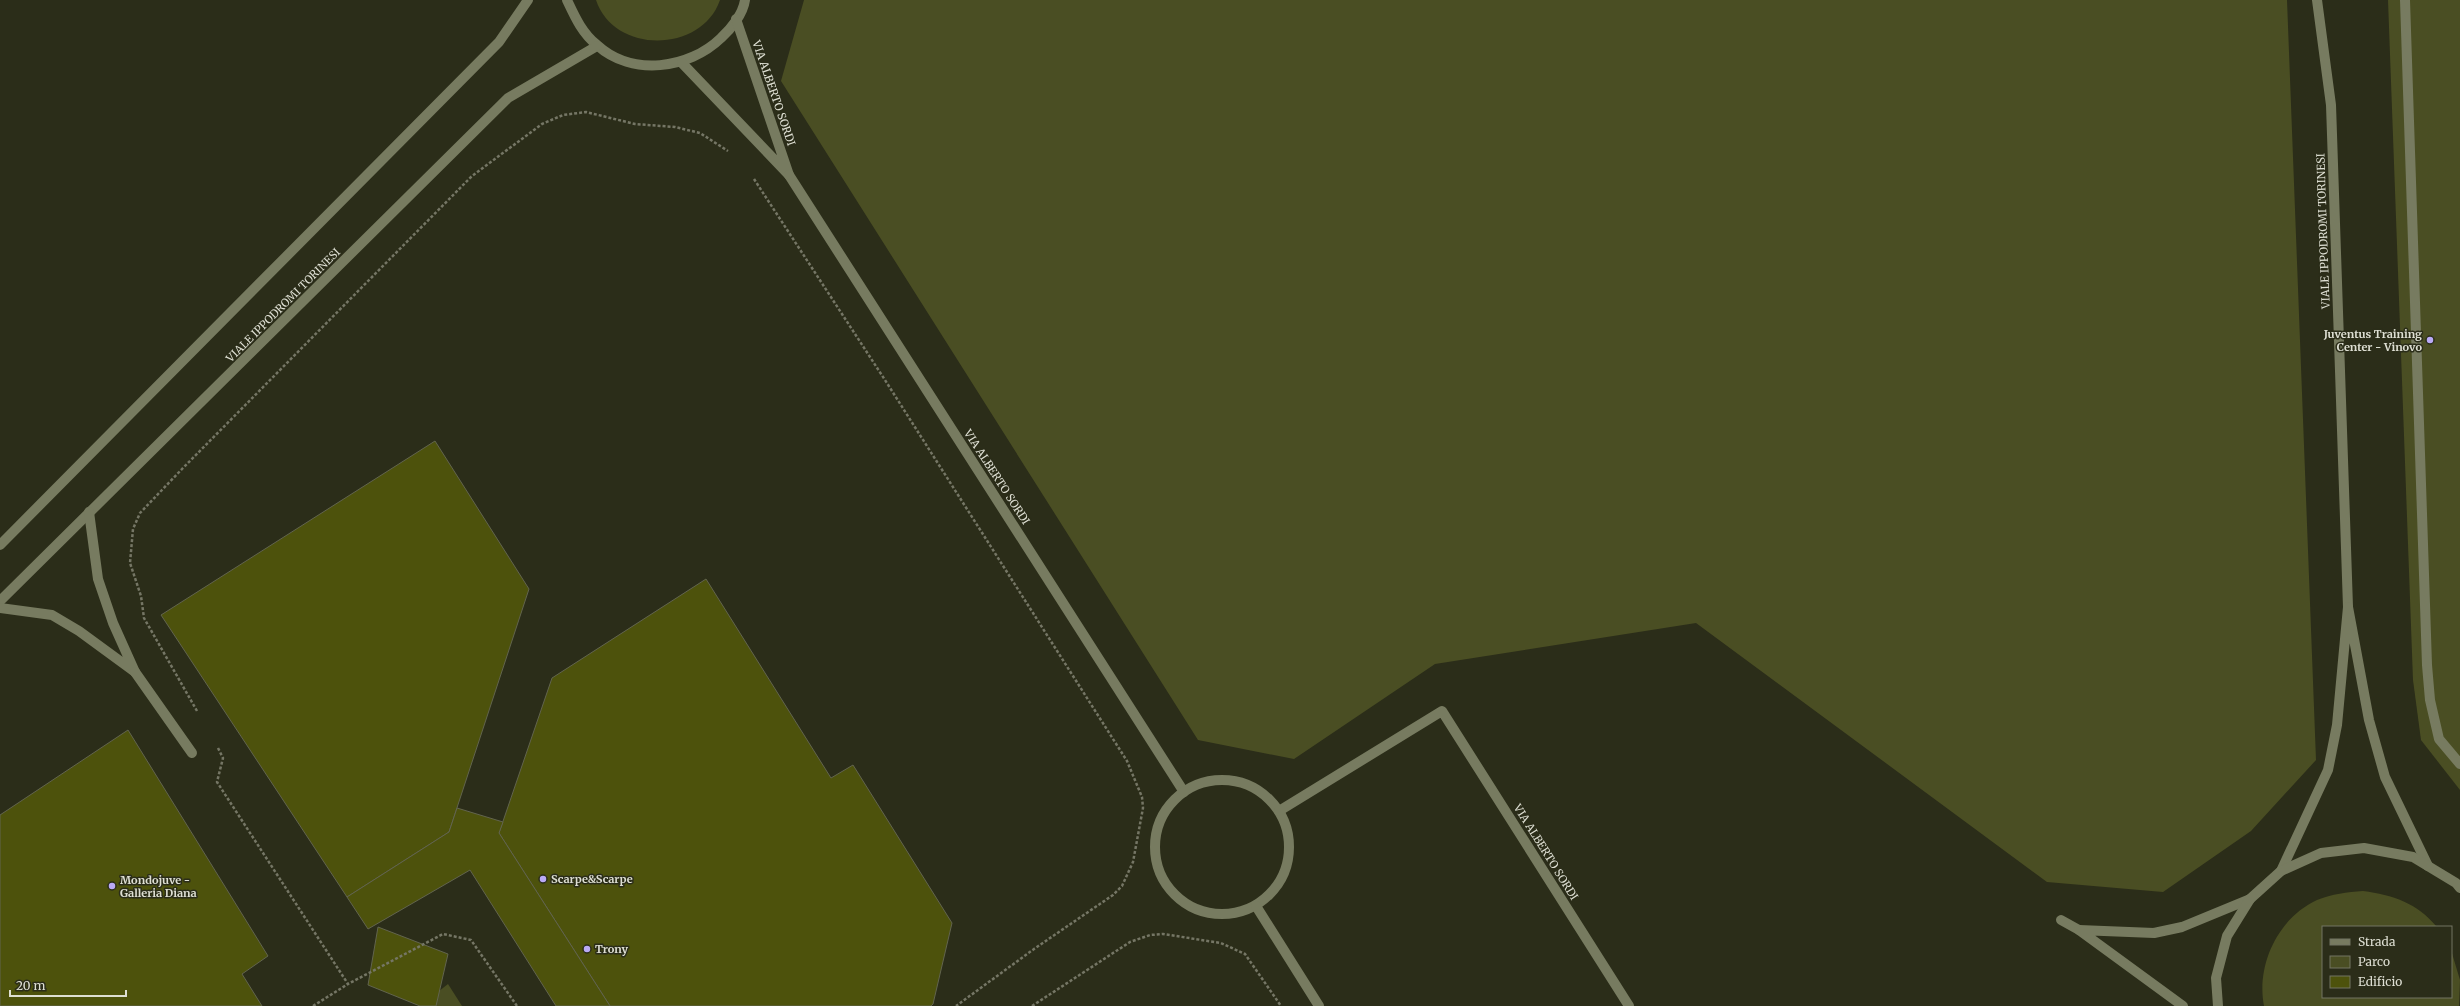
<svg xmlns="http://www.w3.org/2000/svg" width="2460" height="1006" font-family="Merriweather,serif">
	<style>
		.green { fill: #4a4e23 }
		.building { fill: #4d520c; stroke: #62644e }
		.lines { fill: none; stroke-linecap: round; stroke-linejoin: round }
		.path { stroke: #757665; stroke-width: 2.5; stroke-dasharray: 3 2; stroke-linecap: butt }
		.minor { stroke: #777b60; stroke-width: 10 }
		.poi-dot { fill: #baaaf6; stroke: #2b2d19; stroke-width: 1.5 }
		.labels { text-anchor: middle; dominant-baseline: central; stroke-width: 3; stroke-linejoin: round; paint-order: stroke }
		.street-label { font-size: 11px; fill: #dedfd3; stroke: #2b2d19 }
		.poi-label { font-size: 11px; font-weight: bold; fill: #dedfd3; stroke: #2b2d19; text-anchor: start }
	</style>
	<rect width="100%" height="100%" fill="#2b2d19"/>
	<g class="green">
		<path d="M596,0H720C702,53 614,55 596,0Z"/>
		<path d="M804,0H2287L2316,760L2251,831L2163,892L2047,882L1696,623L1435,664L1294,759L1198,740L781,81Z"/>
		<path d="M2388,0H2460V790L2421,740L2413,680Z"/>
		<path d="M2363,891C2393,895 2417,903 2437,927H2323V997H2451V950L2460,980L2459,1006H2264C2256,965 2278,918 2317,900C2332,894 2347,892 2363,891Z"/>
		<path d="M448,984L462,1006H420Z"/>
	</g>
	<g class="building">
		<path d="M435,441L529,589L449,832L347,897L161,615Z"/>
		<path d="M706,579L831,778L853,765L952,923L933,1004L931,1006H610L499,833L552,678Z"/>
		<path d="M128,730L268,956L242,974L262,1006H0V815Z"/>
		<path d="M457,808L503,822L499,833L610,1006H556L470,870L368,929L347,897L449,832Z"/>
		<path d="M378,927L448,954L436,1006H420L368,985Z"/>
	</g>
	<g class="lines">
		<g class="path">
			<path d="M754,179L885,380L1127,761L1142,797L1143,808L1133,862L1122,886L1113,895L1034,949L956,1006"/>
			<path d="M197,711L144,618L141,596L130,563L133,529L140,513L182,469L472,176L542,124L563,115L586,112L635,124L675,127L700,133L728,151"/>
			<path d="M218,748L223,758L217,782L348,984L443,934L471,940L517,1006"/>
			<path d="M313,1006L348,984"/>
			<path d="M1032,1006L1130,942L1150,935L1163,934L1221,943L1245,954L1281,1006"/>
		</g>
		<g class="minor">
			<path d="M567,0C575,17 582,33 597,45C632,77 689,69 721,38C731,29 743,14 745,0"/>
			<path d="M2317,0L2331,105L2348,607"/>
			<path d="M2405,0L2427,665L2430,700L2439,739L2460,764"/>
			<path d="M682,63L789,175L736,19"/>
			<path d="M789,175L1184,792"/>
			<path d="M0,545L499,42L528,0"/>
			<path d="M0,601L508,98L597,46"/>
			<path d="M0,608L52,615L79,631L135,672L113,623L98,579L89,512"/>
			<path d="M135,672L192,753"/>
			<circle cx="1222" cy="847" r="67"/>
			<path d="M1279,811L1442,711L1629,1006"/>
			<path d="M2281,871L2328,770L2337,725L2348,607L2369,720L2385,777L2428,866"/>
			<path d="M1256,906L1319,1006"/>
			<path d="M2061,920L2079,930"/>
			<path d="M2183,1006L2079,930L2154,933L2182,927L2250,899"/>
			<path d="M2218,1006L2216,978L2227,936L2250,899L2281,871L2321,853L2364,848L2413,857L2456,883L2460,888"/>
		</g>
	</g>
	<g class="poi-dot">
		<circle cx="2430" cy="340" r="4"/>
		<circle cx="543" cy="879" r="4"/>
		<circle cx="112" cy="886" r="4"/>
		<circle cx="587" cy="949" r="4"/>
	</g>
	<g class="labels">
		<g class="street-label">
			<text transform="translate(774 93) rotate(71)">VIA ALBERTO SORDI</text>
			<text transform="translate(2323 231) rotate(-92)">VIALE IPPODROMI TORINESI</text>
			<text transform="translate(283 305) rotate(-45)">VIALE IPPODROMI TORINESI</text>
			<text transform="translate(997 477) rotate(57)">VIA ALBERTO SORDI</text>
			<text transform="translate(1546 852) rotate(58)">VIA ALBERTO SORDI</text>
		</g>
		<g class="poi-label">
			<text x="2422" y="334" text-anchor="end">Juventus Training<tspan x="2422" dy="13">Center - Vinovo</tspan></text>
			<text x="551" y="879">Scarpe&amp;Scarpe</text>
			<text x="120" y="880">Mondojuve -<tspan x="120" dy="13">Galleria Diana</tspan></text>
			<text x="595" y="949">Trony</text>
		</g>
	</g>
	<rect x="2322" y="926" width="130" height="72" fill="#2b2d19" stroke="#737463"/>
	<rect x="2330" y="939" width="20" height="6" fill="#777b60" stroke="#737463"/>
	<text x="2358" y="946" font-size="12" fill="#dedfd3">Strada</text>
	<rect x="2330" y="956" width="20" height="12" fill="#4a4e23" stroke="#737463"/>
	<text x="2358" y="966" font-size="12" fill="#dedfd3">Parco</text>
	<rect x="2330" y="976" width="20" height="12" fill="#4d520c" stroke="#737463"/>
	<text x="2358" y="986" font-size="12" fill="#dedfd3">Edificio</text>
	<path d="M10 990v6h116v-6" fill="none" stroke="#dedfd3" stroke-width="2"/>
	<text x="16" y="990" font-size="12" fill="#dedfd3" stroke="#2b2d19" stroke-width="3" paint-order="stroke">20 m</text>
</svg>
